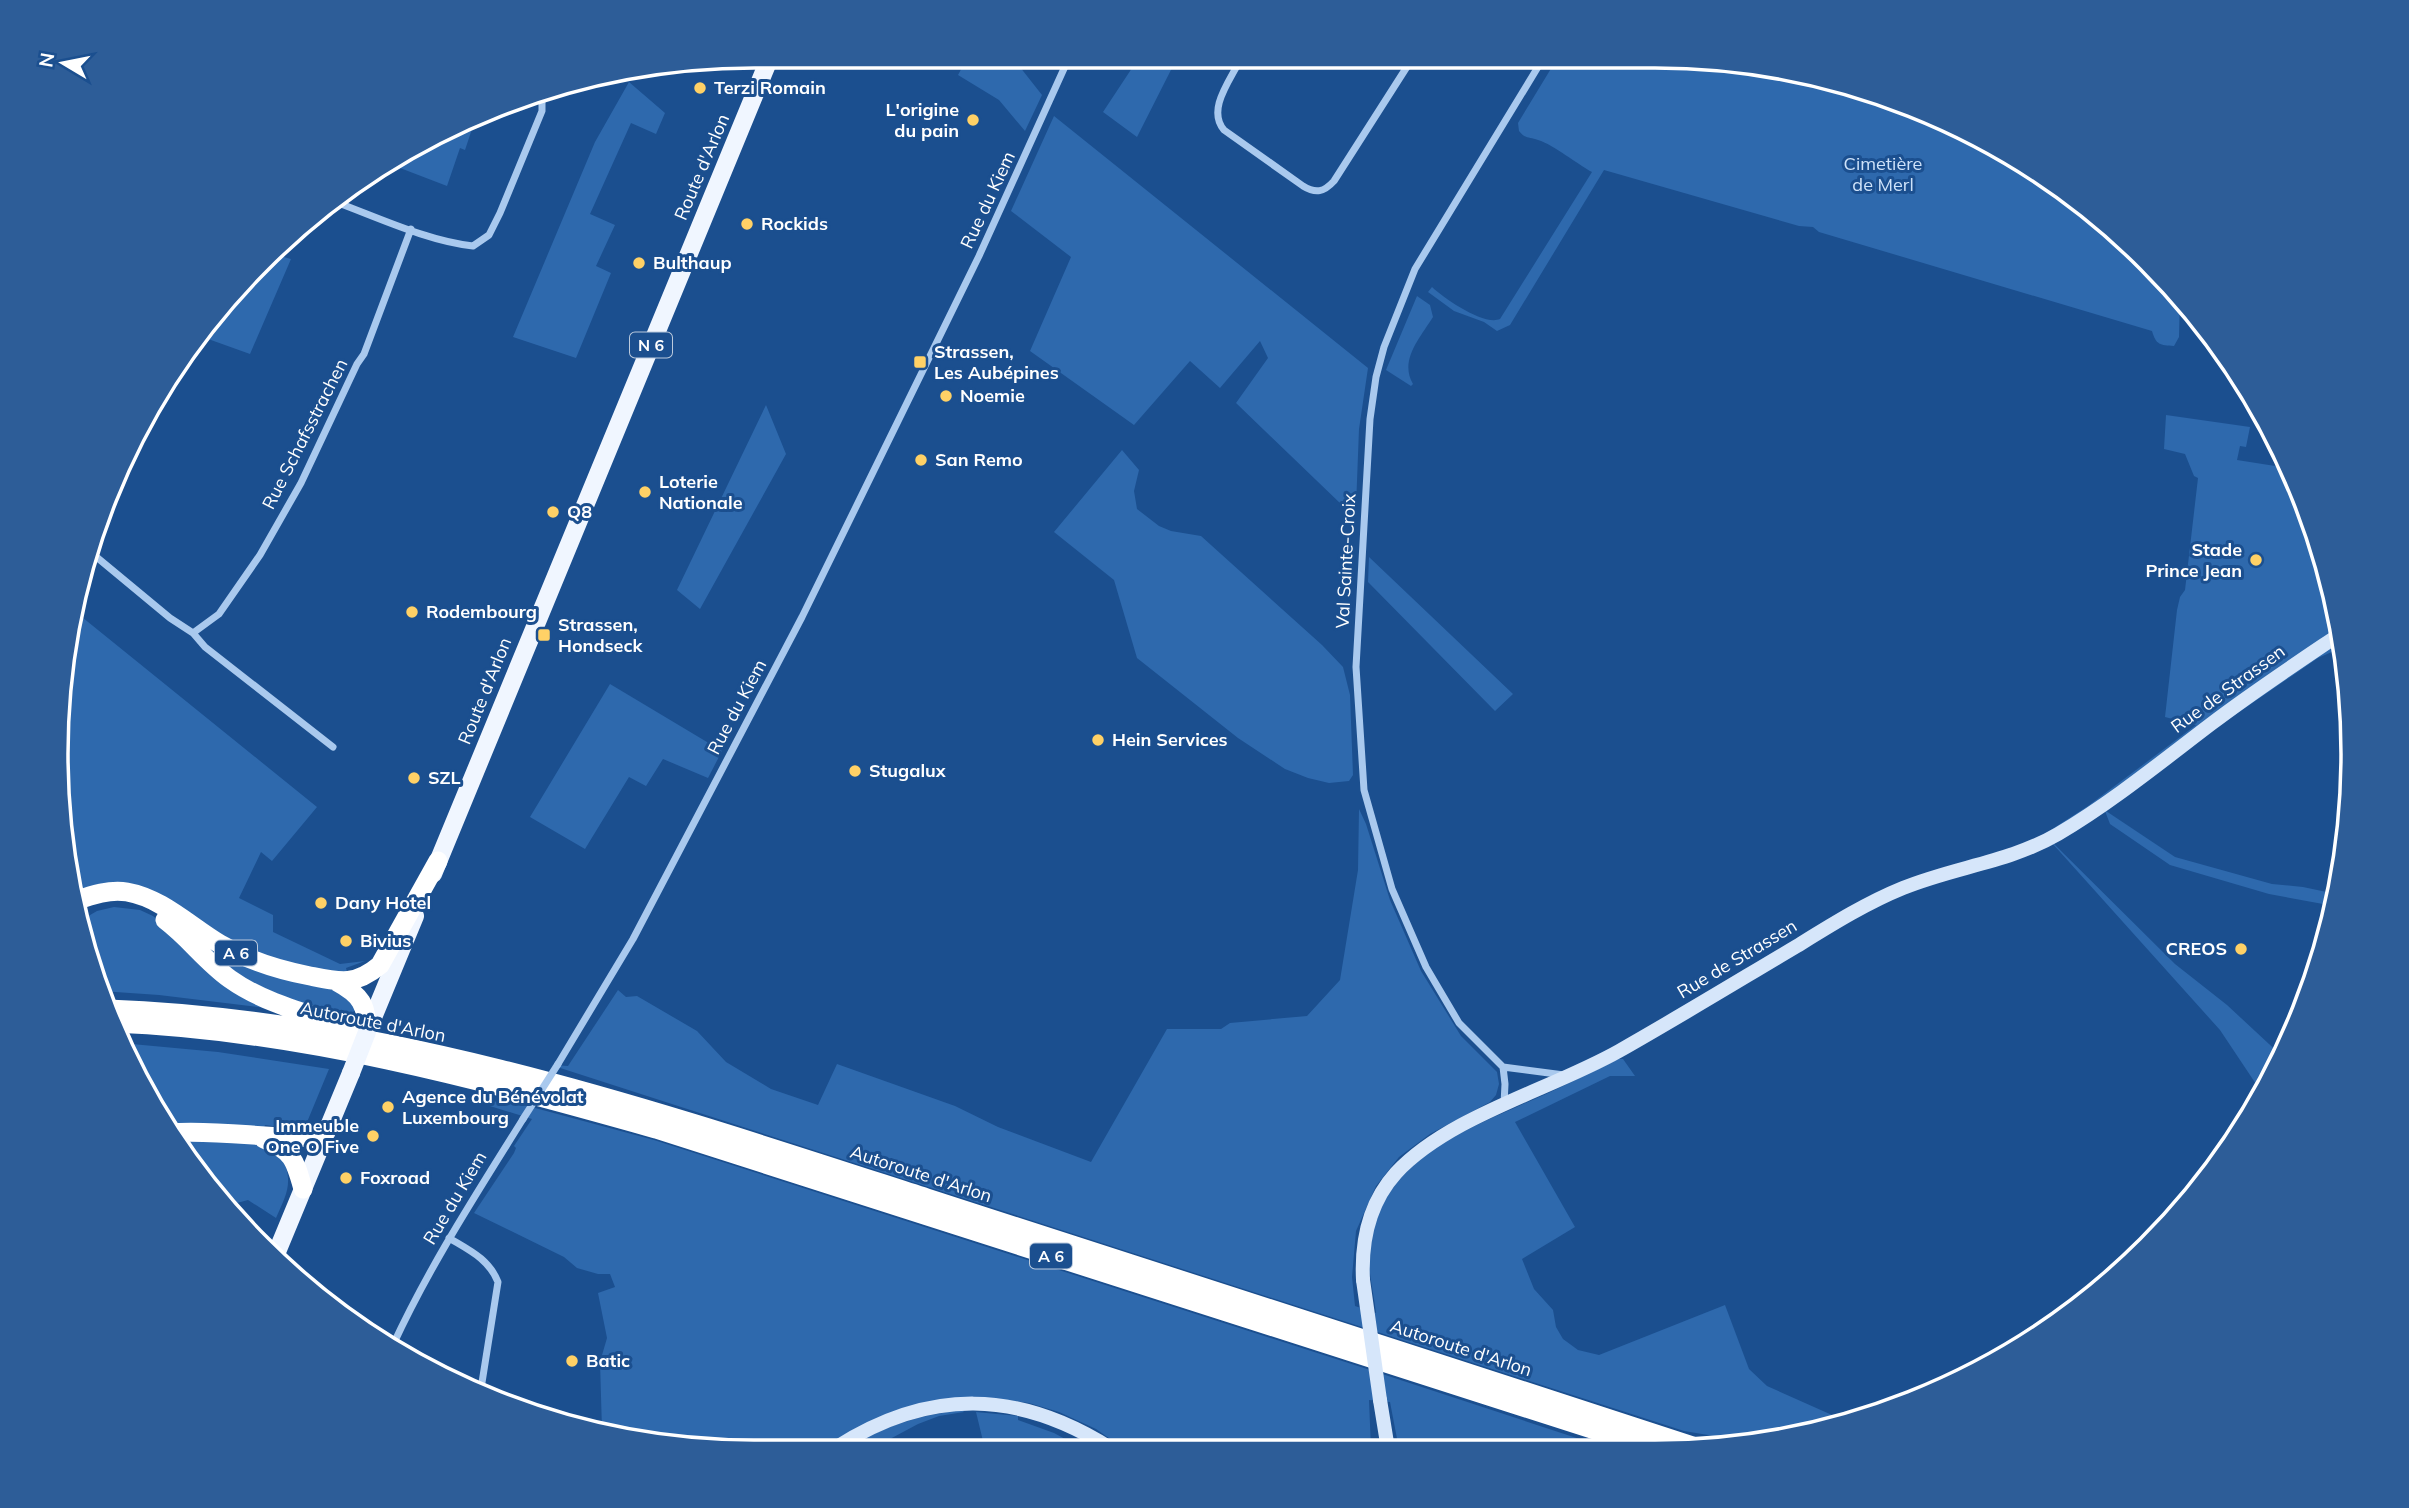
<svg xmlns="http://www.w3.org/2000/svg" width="2409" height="1508" viewBox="0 0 2409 1508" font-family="Mulish,sans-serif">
  <rect width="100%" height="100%" fill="#1b4f8f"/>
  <!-- green -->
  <path fill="#2e69ad" d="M965,62h51l26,33 -17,36 -26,-31 -41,-25z
    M1136,62h39l-38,75 -34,-25z
    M1555,62h191l176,47 158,91 100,94 -1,43 -5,9c-14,-1 -18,-1 -22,-15l-333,-99 -6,-5 -14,-1 -195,-56 -94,155 -13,6 -13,-9 -30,-11 -26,-19 4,-5c13,12 52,39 68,32l92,-147c-15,-8 -38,-27 -54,-32 -8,-3 -13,-1 -19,-9l-1,-8z
    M629,82l36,31 -9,21 -25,-11 -41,91 25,11 -19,41 15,7 -35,85 -63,-21 82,-195z
    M1054,116l314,252 -9,61 -3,78 -14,-2 -106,-102 32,-45 -8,-17 -40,47 -30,-27 -56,64 -104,-74 41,-94 -60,-46z
    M475,120l-10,30 -5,-2 -13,38 -60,-23z
    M269,253l22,6 -41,95 -53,-19z
    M1417,296l13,9 3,12c-13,21 -34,43 -20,67l-2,2 -25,-16z
    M766,405l20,49 -86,155 -23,-19z
    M2166,415l84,12 -4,20 -6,-1 -3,14 51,8 28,62 22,93 -4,2 1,4 -8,5 7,11 8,-4 2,10h-10l-16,7 -102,70 -110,83 69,46 97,27 31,3 33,7 -2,12 -65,-12 -99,-29 -60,-41 -5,-13 -52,32 122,121 52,41 56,52 -21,36 -42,-63 -168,-187 -6,-10 42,-27 108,-81 -31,-8 12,-107 3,-13 5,-7 13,-112 -4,-2 -9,-22 -21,-5z
    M1122,450l17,20 -5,21 3,18 22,17 12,5 30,5 121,109 21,22 7,28 3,80 -4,6 -20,2 -21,-5 -23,-9 -47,-31 -101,-80 -23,-78 -60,-48z
    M1369,557l144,137 -18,17 -127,-129z
    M72,609l245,198 -45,54 -11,-9 -22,46 34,17v17l67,32 25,-3 -19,7 2,7 -62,-11 -43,-16 -81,-51 -88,-3 -18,-140z
    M610,684l112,67 -14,27 -45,-19 -17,27 -17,-9 -44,72 -55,-32z
    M1359,809l7,15 24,76 31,71 40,65 36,36 2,12 -3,11 -6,7 -60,32 -31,23 -23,29 -20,45 -4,46 3,29 21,7c-2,-20 -9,-45 -7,-64 13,-85 82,-113 152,-144 33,-14 65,-30 97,-46h5l12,17h-25l-95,46 60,105 -53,32 12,30 19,21 3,17 7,12 15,11 21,5 126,-50 24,64 18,17 83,37 -14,5 -95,16 -21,-7 -36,-6 -1133,-366 17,1 50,-76 8,7 11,-1 60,35 29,31 45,27 47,16 19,-41 118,42 43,21 93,35 76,-133h54l9,-6 77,-7 33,-36 18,-110z
    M114,907l26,3 13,6 113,92 -107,-13 -58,-4 -21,-56 -2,-13 19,-11z
    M207,944l78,32 61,18 11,13 -6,8c-47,-11 -94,-22 -130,-55 -6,-5 -12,-8 -14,-16z
    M121,1043l97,9 111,17 -24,58 -11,2 -29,-4 -1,3 -99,-1 -37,-65z
    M464,1098l60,7 130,35 710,228 249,82 -214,-1 -9,-47 -21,-2 2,49 -248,-1 -27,-19 -37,-17 -30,-9 -35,-5 -110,18 -55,31 -166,-1 -61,-16 -2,-68 7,-24 -9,-45 17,-6 -5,-13h-12l-21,-6 -13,-11 -90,-44 40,-60 2,-5 -2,-2 18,-27z
    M181,1140l73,3 29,15c10,26 4,35 -7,60l-28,-18 -11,3 -22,-11 -42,-51z
    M962,1410l2,2 -25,4 -21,8 -43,23h-25c35,-22 72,-32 112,-37z
    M976,1412l42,4v4l36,13 28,15 -119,-1 20,-6z"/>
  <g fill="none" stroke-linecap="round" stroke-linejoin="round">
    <!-- street -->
    <path stroke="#a9c9ee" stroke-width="7" d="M1239,62c-10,20 -32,48 -15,68l79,56c13,8 21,6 31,-5l76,-119
      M1541,62l-126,207 -31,78 -8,30 -6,42 -14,248 8,123 28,99 34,78 33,56 44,44 61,8
      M333,201c44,16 94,40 140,45l16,-11 11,-22 42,-102v-21
      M88,550l82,68 23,15 12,14 128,100
      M193,633l26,-19 41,-59 41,-72 56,-119 7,-10 47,-125
      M558,1064l75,-125 169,-322 177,-361 88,-194
      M1503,1067l2,17 -1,20
      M449,1238c20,12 40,21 49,44l-18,113
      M393,1345c37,-80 84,-152 130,-226"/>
    <!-- secondary -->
    <path stroke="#d6e6fa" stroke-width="14" d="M1363,1280c-2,-40 6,-77 33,-107 53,-57 154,-83 223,-122 60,-34 119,-70 178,-105 34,-21 69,-43 106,-58 51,-21 107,-26 155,-54 54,-32 103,-72 153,-110 42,-32 86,-61 129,-90
      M1380,1400l8,49
      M837,1447c93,-59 181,-57 273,1"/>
    <!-- primary -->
    <path stroke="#f0f6ff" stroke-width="18" d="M433,874l335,-812
      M367,1032l48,-116
      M274,1259l77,-186"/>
    <!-- highway -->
    <path stroke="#fff" stroke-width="19" d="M75,901c17,-6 35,-12 52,-9 35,6 64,35 93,52 29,17 58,26 90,32 30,6 45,10 70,-11l58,-104
      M165,920c24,18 41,42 65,59 35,25 80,35 121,49
      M337,982c24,13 30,23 30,50
      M108,1009c281,10 553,103 819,189 259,84 519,167 778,252
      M113,1023c185,7 365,56 543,106l1001,321
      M169,1133c52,-4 103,7 155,4
      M264,1139c29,12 31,21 39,50"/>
    <!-- street-bridge -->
    <path stroke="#a9c9ee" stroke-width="7" d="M523,1119l35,-55"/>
    <!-- secondary-bridge -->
    <path stroke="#d6e6fa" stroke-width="14" d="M1363,1280l17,120"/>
    <!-- primary-bridge -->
    <path stroke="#f0f6ff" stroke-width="18" d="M351,1073l16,-41"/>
  </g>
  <!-- markers -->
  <g fill="#ffd166" stroke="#1b4f8f" stroke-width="2.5">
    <circle cx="700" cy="88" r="7"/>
    <circle cx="973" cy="120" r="7"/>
    <circle cx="747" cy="224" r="7"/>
    <circle cx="639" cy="263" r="7"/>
    <rect x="913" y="355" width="14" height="14" rx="3.5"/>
    <circle cx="946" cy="396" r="7"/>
    <circle cx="921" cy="460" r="7"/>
    <circle cx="645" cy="492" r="7"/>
    <circle cx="553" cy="512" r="7"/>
    <circle cx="2256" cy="560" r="7"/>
    <circle cx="412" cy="612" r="7"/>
    <rect x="537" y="628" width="14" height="14" rx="3.5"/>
    <circle cx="1098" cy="740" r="7"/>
    <circle cx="855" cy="771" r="7"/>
    <circle cx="414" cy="778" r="7"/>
    <circle cx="321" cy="903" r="7"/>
    <circle cx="346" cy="941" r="7"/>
    <circle cx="2241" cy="949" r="7"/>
    <circle cx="388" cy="1107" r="7"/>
    <circle cx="373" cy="1136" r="7"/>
    <circle cx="346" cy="1178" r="7"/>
    <circle cx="572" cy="1361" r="7"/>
  </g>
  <g text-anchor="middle" stroke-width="6" stroke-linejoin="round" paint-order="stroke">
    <!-- shield labels -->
    <g fill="#1b4f8f" stroke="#bbcadd" stroke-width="2">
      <rect x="630" y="332.5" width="42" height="25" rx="5"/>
      <rect x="215" y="940.5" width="42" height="25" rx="5"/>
      <rect x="1030" y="1243.5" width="42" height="25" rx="5"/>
    </g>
    <g font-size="16" font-weight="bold" fill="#fff">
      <text x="651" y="351">N 6</text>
      <text x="236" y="959">A 6</text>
      <text x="1051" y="1262">A 6</text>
    </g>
    <!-- poi labels -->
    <g font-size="18" font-weight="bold" fill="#fff" stroke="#1b4f8f" text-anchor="start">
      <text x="714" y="94">Terzi Romain</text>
      <text x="959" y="116" text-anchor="end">L'origine<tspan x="959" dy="21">du pain</tspan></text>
      <text x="761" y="230">Rockids</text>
      <text x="653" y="269">Bulthaup</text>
      <text x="934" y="358">Strassen,<tspan x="934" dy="21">Les Aubépines</tspan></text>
      <text x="960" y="402">Noemie</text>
      <text x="935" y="466">San Remo</text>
      <text x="659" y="488">Loterie<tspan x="659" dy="21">Nationale</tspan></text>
      <text x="567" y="518">Q8</text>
      <text x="2242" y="556" text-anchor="end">Stade<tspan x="2242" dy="21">Prince Jean</tspan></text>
      <text x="426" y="618">Rodembourg</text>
      <text x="558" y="631">Strassen,<tspan x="558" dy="21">Hondseck</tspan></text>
      <text x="1112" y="746">Hein Services</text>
      <text x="869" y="777">Stugalux</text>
      <text x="428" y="784">SZL</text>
      <text x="335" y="909">Dany Hotel</text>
      <text x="360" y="947">Bivius</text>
      <text x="2227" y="955" text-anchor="end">CREOS</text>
      <text x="402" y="1103">Agence du Bénévolat<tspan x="402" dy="21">Luxembourg</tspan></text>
      <text x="359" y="1132" text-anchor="end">Immeuble<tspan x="359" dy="21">One O Five</tspan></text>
      <text x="360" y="1184">Foxroad</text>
      <text x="586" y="1367">Batic</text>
    </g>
    <!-- park labels -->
    <g font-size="18" fill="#cfe3fa" stroke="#1b4f8f">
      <text x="1883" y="170">Cimetière<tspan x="1883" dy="21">de Merl</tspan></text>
    </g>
    <!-- street labels -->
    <g font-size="18" fill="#fff" stroke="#1b4f8f">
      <text transform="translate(702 167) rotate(-67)" y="6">Route d'Arlon</text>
      <text transform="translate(988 200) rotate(-65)" y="6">Rue du Kiem</text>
      <text transform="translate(305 434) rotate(-63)" y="6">Rue Schafsstrachen</text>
      <text transform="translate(1346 561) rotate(-87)" y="6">Val Sainte-Croix</text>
      <text transform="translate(2228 689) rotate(-36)" y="6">Rue de Strassen</text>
      <text transform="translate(485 691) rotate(-68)" y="6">Route d'Arlon</text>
      <text transform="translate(737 707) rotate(-62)" y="6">Rue du Kiem</text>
      <text transform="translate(1737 959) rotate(-31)" y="6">Rue de Strassen</text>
      <text transform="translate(373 1022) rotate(11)" y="6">Autoroute d'Arlon</text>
      <text transform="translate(921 1174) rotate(18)" y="6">Autoroute d'Arlon</text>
      <text transform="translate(455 1198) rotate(-59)" y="6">Rue du Kiem</text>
      <text transform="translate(1461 1348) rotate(18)" y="6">Autoroute d'Arlon</text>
    </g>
  </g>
  <!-- crop -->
  <path d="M0 0H2409V1508H0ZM754 68H1655A686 686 0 0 1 2341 754V754A686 686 0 0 1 1655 1440H754A686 686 0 0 1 68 754V754A686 686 0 0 1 754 68Z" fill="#2d5d98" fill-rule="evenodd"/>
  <path fill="none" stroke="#fff" stroke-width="3.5" d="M754 68H1655A686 686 0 0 1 2341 754V754A686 686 0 0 1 1655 1440H754A686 686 0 0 1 68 754V754A686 686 0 0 1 754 68Z"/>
  <!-- north arrow -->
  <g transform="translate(63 63) rotate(280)" stroke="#1b4f8f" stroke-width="5" paint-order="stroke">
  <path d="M0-5L12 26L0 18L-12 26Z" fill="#ffffff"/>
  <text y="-10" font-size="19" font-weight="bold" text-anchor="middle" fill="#ffffff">N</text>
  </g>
</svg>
